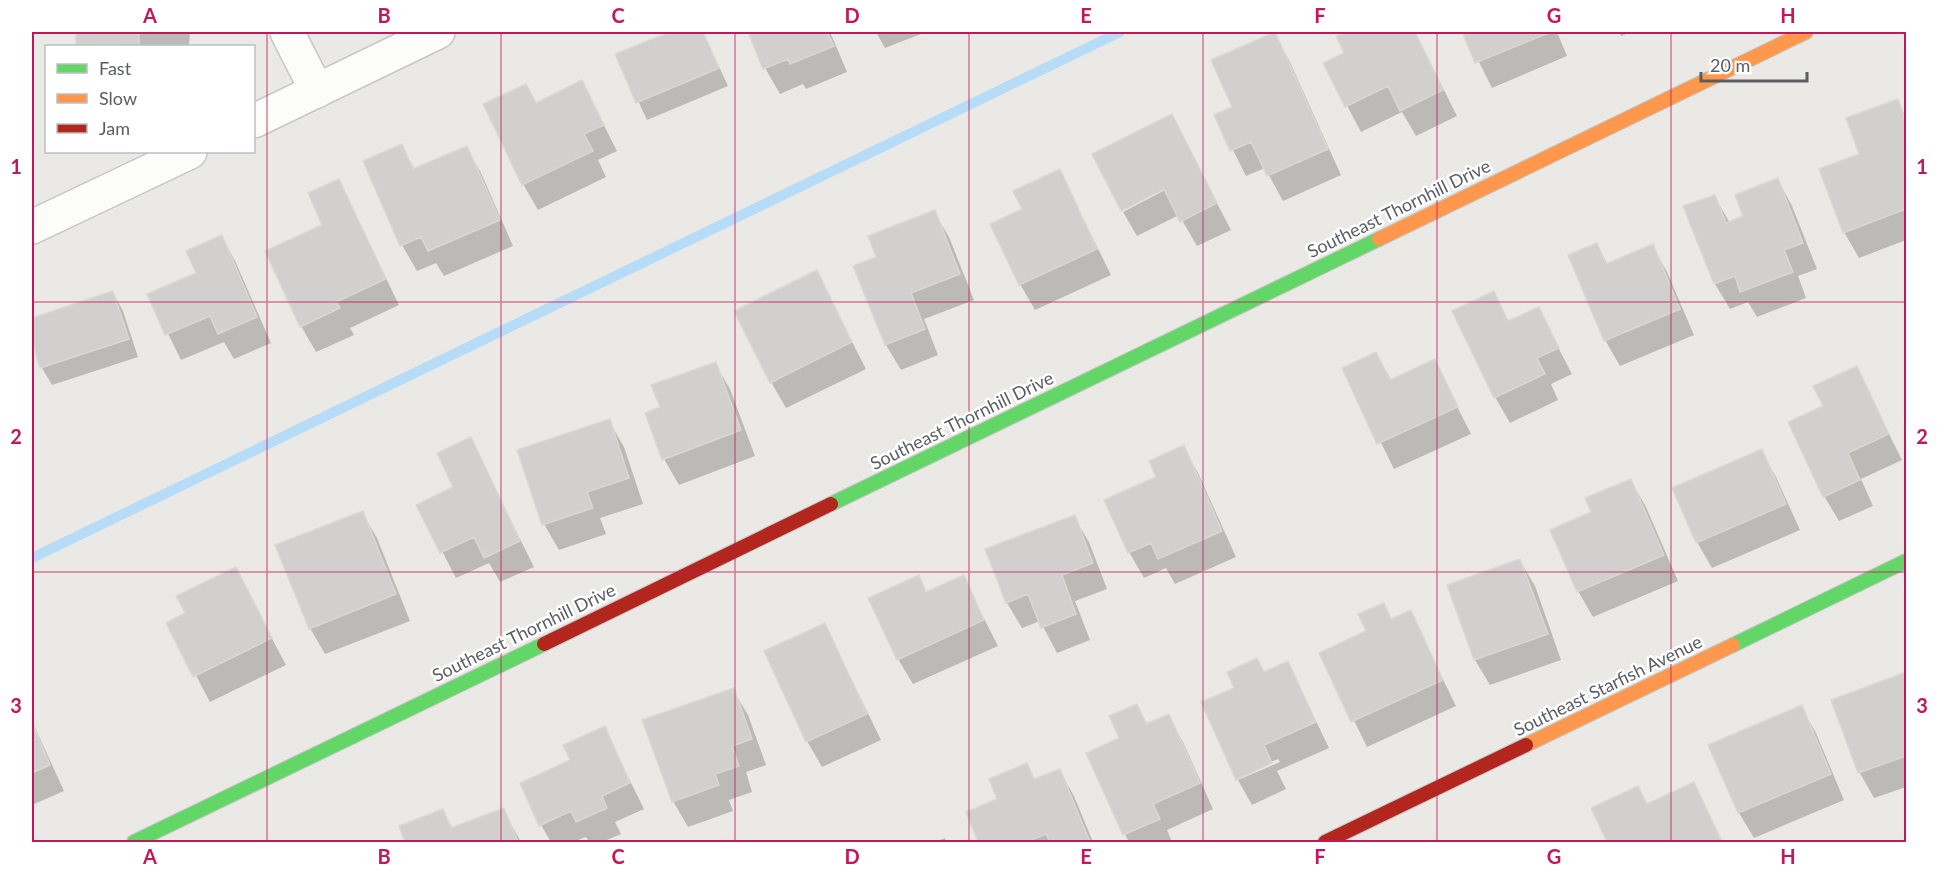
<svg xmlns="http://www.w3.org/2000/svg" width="1938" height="874" viewBox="0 0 1938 874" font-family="Lato,sans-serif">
  <rect width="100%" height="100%" fill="#eae9e5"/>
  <!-- shadow -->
  <path fill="#0003" d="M78,32h112l-1,14h-111z
    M674,32h29l25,54 -81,34 -30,-65z
    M749,32h81l17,40 -41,17 -3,-5 -23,10 -15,-26z
    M876,32h50l-41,16z
    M1349,32h66l42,84 -41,20 -14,-24 -41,20 -36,-68 21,-11 -8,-16z
    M1464,32h93l10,24 -75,32z
    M1619,32h13l-11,4z
    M1274,34l15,26 52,115 -58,26 -18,-33 -19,8 -30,-60 18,-9z
    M582,82l35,69 -19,9 8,17 -68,33 -15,-26 13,-80z
    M1897,101l9,16v123l-47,18 -15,-26 17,-77z
    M1171,116l60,114 -34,16 -18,-31 -42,21 -14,-24 48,-25z
    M401,146l14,24 51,-22 15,25 32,73 -69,30 -8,-13 -19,8 -15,-26z
    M1060,171l51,104 -76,35 -15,-26z
    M1778,180l14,26 25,63 -19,7 8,22 -49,19 -9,-15 -18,7 -15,-25 -30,-77 29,-11 16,27 15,-6z
    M339,181l60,124 -49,23 4,7 -38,17 -15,-26 23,-101z
    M934,212l15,25 25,63 -50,19 14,36 -37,15 -15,-25 -31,-79 23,-8z
    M222,237l14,26 35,80 -37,16 -10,-17 -43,18 -32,-65 49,-21z
    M1597,245l11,20 44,-19 15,26 27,63 -74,31 -15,-26z
    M816,272l50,97 -80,39 -15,-26z
    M113,293l10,18 15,46 -86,28 -10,-17 -10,-32v-17z
    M1493,293l16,29 29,-13 34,65 -21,10 7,16 -48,23 -15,-26z
    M1376,354l16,27 42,-20 37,73 -77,35 -50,-101z
    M715,364l15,25 25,67 -76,29 -15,-26 -2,-51z
    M1856,368l46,92 -41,19 12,27 -34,15 -15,-25 1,-90z
    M609,421l15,26 19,57 -43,14 6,16 -47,16 -15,-26z
    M470,439l64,128 -34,15 -11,-19 -33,15 -38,-73 37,-17z
    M1183,447l15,26 38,84 -61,27 -9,-16 -22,10 -15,-26 29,-74z
    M1761,451l15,26 24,53 -88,38 -15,-26z
    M1631,481l15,26 32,74 -85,36 -15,-26 -26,-60 41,-18z
    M362,513l15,25 33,83 -85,33 -15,-26z
    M1074,517l15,25 18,47 -32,12 15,39 -33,13 -17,-32 -18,7 -15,-25 -20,-53z
    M1520,561l15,25 26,74 -71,25 -15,-25z
    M235,569l51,96 -76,37 -42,-79 19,-9z
    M918,577l9,16 36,-16 35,69 -85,38 -15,-25z
    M1383,605l9,15 18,-8 46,94 -89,41 -46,-94 47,-21z
    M825,625l56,115 -59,27 -15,-26z
    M1288,663l41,85 -52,23 9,18 -34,16 -14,-25 42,-18 -2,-3 -41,18 28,-104z
    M1906,673v114l-32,11 -14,-25 -27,-72z
    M733,690l15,25 18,50 -20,7 6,20 -23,8 4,11 -45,16 -15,-26z
    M1136,705l12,20 20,-9 15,26 30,67 -46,21 5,12h-43l-4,-8 -4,-95z
    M1801,707l15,26 28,67 -90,38 -15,-25 -29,-68z
    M32,721l32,70 -32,14z
    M604,728l40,81 -29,13 6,12 -19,8h-13l-3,-5 -13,5h-22l-10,-17 31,-64z
    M1027,765l8,15 24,-10 15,26 19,46h-113l-12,-29 31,-13z
    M1693,784l30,58h-115l-15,-33 54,-3z
    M503,810l18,32h-114l-6,-15 42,-16 10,18z
    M945,838l2,4h-12z"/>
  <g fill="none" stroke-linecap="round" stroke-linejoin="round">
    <!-- stream -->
    <path stroke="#b6dcf7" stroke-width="10" d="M32,558l1088,-526"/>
  </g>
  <!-- building -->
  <path fill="#d1d0ce" stroke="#dad8d4" stroke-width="1.5" d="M76,32h63v14l-63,-2z
    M670,32h33l16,36 -83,35 -21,-49z
    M748,32h79l7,14 -44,18 -2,-5 -25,10z
    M1275,32l53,117 -61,27 -16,-34 -21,9 -16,-36 18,-8 -21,-47z
    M1346,32h69l28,58 -43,21 -12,-25 -43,21 -22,-44 21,-10 -8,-17z
    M1462,32h89l-76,31z
    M582,80l22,45 -20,9 9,17 -71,34 -39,-81 43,-20 10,19z
    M1898,99l8,24v86l-63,24 -24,-64 40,-15 -13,-36z
    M1172,114l45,89 -37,19 -16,-33 -43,22 -29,-57z
    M402,144l11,25 54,-23 33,74 -72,31 -7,-14 -21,9 -37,-85z
    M1060,169l37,80 -78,36 -29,-61 32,-15 -9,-18z
    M1778,178l25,65 -19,7 9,22 -53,20 -5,-16 -21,8 -31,-78 32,-11 11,28 17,-7 -8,-21z
    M339,179l47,100 -50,23 4,6 -40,19 -35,-76 57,-26 -14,-32z
    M935,210l25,64 -49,19 14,36 -40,16 -32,-79 23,-9 -8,-21z
    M222,235l35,82 -39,17 -8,-18 -45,19 -18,-41 49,-21 -10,-22z
    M1597,243l9,21 47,-20 27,65 -76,32 -36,-86z
    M817,270l35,72 -82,41 -36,-72z
    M113,291l16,48 -89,29 -8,-27v-23z
    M1494,291l14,30 31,-14 20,41 -22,10 8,16 -51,24 -42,-87z
    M1376,352l14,28 45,-21 23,48 -81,37 -35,-76z
    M716,362l25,68 -79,30 -17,-47 15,-6 -9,-22z
    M1857,366l32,68 -41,19 12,27 -37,17 -35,-75 35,-16 -10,-20z
    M610,419l19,59 -42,14 6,16 -51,17 -25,-75z
    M471,437l49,104 -36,17 -10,-21 -34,16 -24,-48 37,-18 -16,-34z
    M1184,445l38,86 -64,28 -7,-16 -23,10 -24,-53 52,-23 -7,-16z
    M1762,449l24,55 -90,39 -24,-55z
    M1631,479l33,76 -87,37 -27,-62 41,-18 -6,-14z
    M363,511l33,83 -87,35 -34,-84z
    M1075,515l18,48 -31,12 14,39 -35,14 -13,-34 -22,9 -21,-54z
    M1520,559l28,75 -74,26 -27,-75z
    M236,567l36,71 -79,39 -27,-54 19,-10 -9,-17z
    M919,575l7,17 38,-17 20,45 -87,40 -29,-62z
    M1384,603l7,16 20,-9 32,70 -92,42 -32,-69 47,-22 -8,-17z
    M825,623l42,91 -61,28 -42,-91z
    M1257,658l7,14 24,-11 28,61 -52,23 8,18 -36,17 -35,-78 33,-14 -7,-16z
    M1906,672v84l-48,17 -27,-73z
    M734,688l18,51 -20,7 7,20 -24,8 4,11 -47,17 -30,-82z
    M1137,704l9,20 23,-10 31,69 -47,21 7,15 -37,16 -37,-82 33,-15 -10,-22z
    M1802,705l29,69 -93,39 -30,-68z
    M32,722l18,43 -18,8z
    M605,726l25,57 -28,13 5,12 -31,14 -5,-11 -32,15 -19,-43 50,-23 -7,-15z
    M1027,763l7,16 26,-10 30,73h-40l-4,-8 -20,8h-48l-12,-30 31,-13 -8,-20z
    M1694,782l28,60h-115l-16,-34 47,-22 9,18z
    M504,808l14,34h-113l-6,-16 44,-17 8,19z"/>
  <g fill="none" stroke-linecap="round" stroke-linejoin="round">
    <!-- street casing -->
    <g stroke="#c7c7c7" stroke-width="36">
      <path id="street" d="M287,32l30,59
        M254,121l184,-89
        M32,227l158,-75"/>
    </g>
    <!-- fast casing -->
    <g stroke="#c5c6c5" stroke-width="16">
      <path id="fast" d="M831,504l548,-265
        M1733,645l173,-84
        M134,842l410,-198"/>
    </g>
    <!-- slow casing -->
    <g stroke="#c5c6c5" stroke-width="16">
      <path id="slow" d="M1379,239l427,-207
        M1526,745l207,-100"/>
    </g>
    <!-- jam casing -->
    <g stroke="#c5c6c5" stroke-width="16">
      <path id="jam" d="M544,644l287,-140
        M1325,842l201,-97"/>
    </g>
    <!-- street -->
    <use href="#street" stroke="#fcfcfb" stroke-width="33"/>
    <!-- fast -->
    <use href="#fast" stroke="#63d668" stroke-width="14"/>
    <!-- slow -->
    <use href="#slow" stroke="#ff974d" stroke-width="14"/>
    <!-- jam -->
    <use href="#jam" stroke="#b3261e" stroke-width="14"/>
  </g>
  <!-- grid -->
  <path fill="none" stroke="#c2185b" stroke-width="1.5" stroke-opacity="0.55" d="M267,32v810M501,32v810M735,32v810M969,32v810M1203,32v810M1437,32v810M1671,32v810M32,302h1874M32,572h1874"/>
  <g text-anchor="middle" stroke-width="5" stroke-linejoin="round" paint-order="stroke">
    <!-- street labels -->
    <g font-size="18" fill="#5a5e63" stroke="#fff">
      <text transform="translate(1399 209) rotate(-26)" y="6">Southeast Thornhill Drive</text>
      <text transform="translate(962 421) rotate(-26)" y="6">Southeast Thornhill Drive</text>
      <text transform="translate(524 633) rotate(-26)" y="6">Southeast Thornhill Drive</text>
      <text transform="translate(1608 686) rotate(-26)" y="6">Southeast Starfish Avenue</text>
    </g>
  </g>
  <!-- border -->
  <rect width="1938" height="874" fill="none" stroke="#ffffff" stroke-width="66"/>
  <!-- legend -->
  <rect x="45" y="45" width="210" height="108" fill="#ffffff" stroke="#bdbfc1" stroke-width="1.5"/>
  <rect x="57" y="64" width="30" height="9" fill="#63d668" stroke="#bdbfc1" stroke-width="1.5"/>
  <text x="99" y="75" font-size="18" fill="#5a5e63">Fast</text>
  <rect x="57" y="94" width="30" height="9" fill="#ff974d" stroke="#bdbfc1" stroke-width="1.5"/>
  <text x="99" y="105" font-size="18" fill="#5a5e63">Slow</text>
  <rect x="57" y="124" width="30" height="9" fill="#b3261e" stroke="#bdbfc1" stroke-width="1.5"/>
  <text x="99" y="135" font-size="18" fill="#5a5e63">Jam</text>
  <!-- scale -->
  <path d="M1701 72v9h106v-9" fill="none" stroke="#5a5e63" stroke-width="3"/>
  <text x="1710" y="72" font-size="18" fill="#5a5e63" stroke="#ffffff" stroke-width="4.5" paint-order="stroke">20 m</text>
  <rect x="33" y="33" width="1872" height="808" fill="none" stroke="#c2185b" stroke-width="2"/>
  <g font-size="20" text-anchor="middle" font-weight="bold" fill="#c2185b">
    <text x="150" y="23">A</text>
    <text x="384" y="23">B</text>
    <text x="618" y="23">C</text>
    <text x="852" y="23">D</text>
    <text x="1086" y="23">E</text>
    <text x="1320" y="23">F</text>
    <text x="1554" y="23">G</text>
    <text x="1788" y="23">H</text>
    <text x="16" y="174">1</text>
    <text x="1922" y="174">1</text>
    <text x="16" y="444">2</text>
    <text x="1922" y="444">2</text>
    <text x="16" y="713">3</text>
    <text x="1922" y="713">3</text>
    <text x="150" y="864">A</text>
    <text x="384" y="864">B</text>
    <text x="618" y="864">C</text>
    <text x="852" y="864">D</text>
    <text x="1086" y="864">E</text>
    <text x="1320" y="864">F</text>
    <text x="1554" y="864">G</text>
    <text x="1788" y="864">H</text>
  </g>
</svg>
